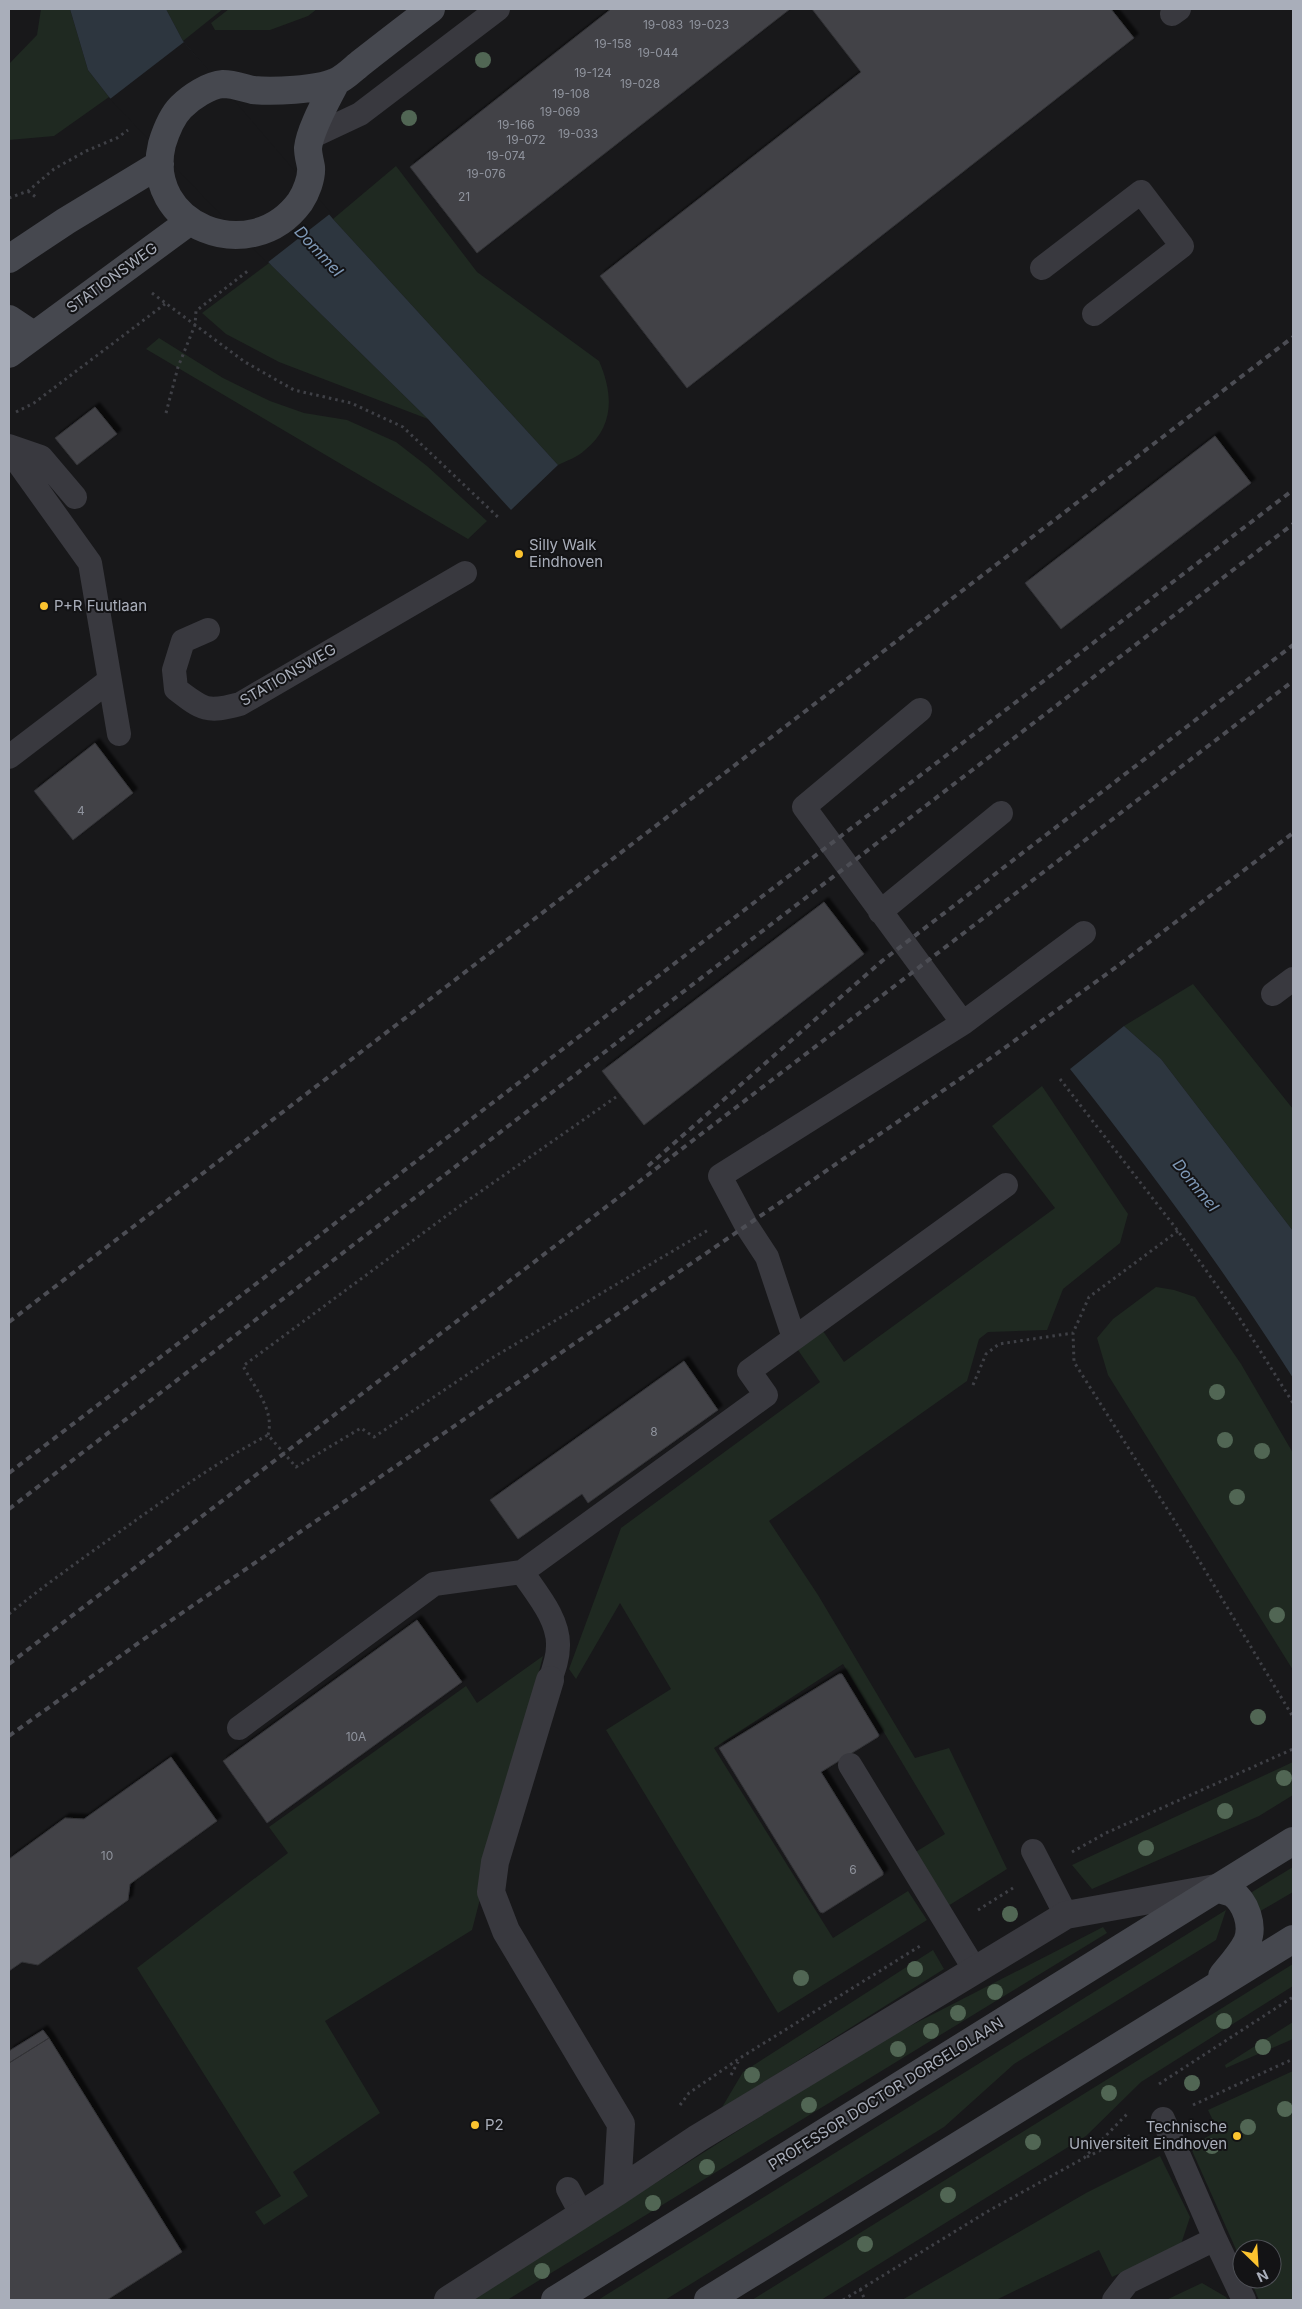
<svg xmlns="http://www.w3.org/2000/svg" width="1302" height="2309" viewBox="0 0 1302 2309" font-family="Inter,sans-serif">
  <defs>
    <filter id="shadow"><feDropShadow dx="4.5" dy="-4.5" stdDeviation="1" flood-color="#0009"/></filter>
  </defs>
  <rect width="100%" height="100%" fill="#18181a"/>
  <!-- green -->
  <path fill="#1f2921" d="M41,9h29l18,61 21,27 -55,39 -45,4v-76l28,-29z
    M166,9h57l-40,32z
    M229,9h88l-9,7 -38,14h-55l-4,-7z
    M396,166l81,106 122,89c14,32 16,65 -14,89 -7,7 -19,11 -27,15l-225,-246z
    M269,263l159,156 -149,-57 -53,-28 -24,-21z
    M159,338l64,40 47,23 34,12 43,7 49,22 31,24 60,55 -19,18 -322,-190z
    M1193,984l100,125v122l-132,-172 -37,-33z
    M1042,1086l86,128 -8,29 -57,46 -16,41 -59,2 -9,7 -12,42 -198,140 49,74 97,163 34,-10 58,121 -59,37 -34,-53 31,-19 -102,-170 -129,84 119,190 75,-47 19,29 -149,93 -172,-283 65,-41 -51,-86 -44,76 -7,-10 52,-141 199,-146 -22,-32 25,-19 21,31 211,-154 -63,-82z
    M1156,1287l18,3 21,7 46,67 52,89v217l-185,-295 -11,-37 16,-19z
    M543,1656l-71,274 -147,91 55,92 -87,59 15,24 -44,29 -9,-13 26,-16 -144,-228 151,-115 -19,-26 197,-141 11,17z
    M1293,1762v33l-34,21 -167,73 -20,-24z
    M1293,1867v25l-36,21 -5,-21z
    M1226,1910l-10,30 -202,124 -70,63 -279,173h-67z
    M1103,1927l4,6 -600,367h-36l402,-255z
    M933,1950l11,19 -223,140 22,-37z
    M1293,1964v22l-152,96 -55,54 -265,164h-69z
    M1293,2022v17l-67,29 -1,-3z
    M1293,2071v229h-34l-9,-21h22v-30h-30v14l-52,-117 28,-15 -10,-21z
    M1160,2156l30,61 -9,27 -69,33 -13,-27 -103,50h-94l184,-107z
    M1202,2283l24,14 2,3h-62z"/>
  <!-- water -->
  <path fill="#2d363f" d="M70,9h96l17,32 150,178 225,246 -47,45 -83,-91 -155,-152 -164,-170 -21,-27z
    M1124,1026l37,33 132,172v147c-68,-107 -144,-210 -223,-309z"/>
  <!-- pier -->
  <path fill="#18181a" d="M184,42l147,171 -64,50 -157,-164z"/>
  <!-- building -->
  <path fill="#424347" stroke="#323236" filter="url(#shadow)" d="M611,9h179l-313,244 -67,-86z
    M812,9h299l23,29 -447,350 -87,-112 261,-204z
    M95,407l22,27 -40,31 -22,-27z
    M1215,436l36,47 -190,146 -36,-46z
    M95,743l38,50 -60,47 -39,-49z
    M824,902l40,52 -220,171 -42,-54z
    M684,1361l34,49 -130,93 -6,-9 -64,45 -28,-39z
    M417,1620l45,62 -195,141 -44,-62z
    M839,1674h3l37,61 -1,2 -57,35 62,100v3l-60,38 -3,-1 -101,-164z
    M171,1757l46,64 -87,63 -2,16 -90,65 -16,-3 -13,9v-112l56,-41 19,1z
    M43,2030l6,8 -40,25v-12z
    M49,2038l133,214 -75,48h-98v-237z"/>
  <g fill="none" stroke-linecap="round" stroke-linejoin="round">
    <!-- path -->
    <path stroke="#3f4046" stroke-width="3" stroke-dasharray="2.5 4" stroke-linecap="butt" d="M28,191l9,7
      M9,198l19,-7 26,-22 32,-18 31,-13 11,-8
      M152,293l93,69 49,28 57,13 52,24 97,92
      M16,412l18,-9 131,-99
      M166,413l12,-46 17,-42 1,-14 53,-41
      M1060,1079l118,152 59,83 56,89
      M1178,1231l-89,66 -16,36 1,29 114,180 105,175
      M973,1385l13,-31 13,-10 74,-11
      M268,1435c7,-25 -14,-48 -25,-69l214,-158 159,-111
      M9,1614c37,-30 77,-58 116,-86 46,-33 92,-66 143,-93l28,32 65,-39 13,9 118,-79 218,-129
      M1072,1852l34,-19 187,-84
      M978,1910l35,-22
      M731,2075l9,-17
      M1159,2084l134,-87
      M680,2105l9,-12 51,-35 180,-112
      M1193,2105l100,-46
      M1087,2157l46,-23
      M860,2289l5,11
      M843,2300l147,-90 94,-52 45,-46"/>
    <!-- lane -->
    <path stroke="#39393f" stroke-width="24" d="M1172,14l7,-5
      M311,137l49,-23 138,-105
      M1042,268l99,-76 41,54 -88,68
      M9,446l32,11 34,40
      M9,450l81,113 29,171
      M208,630l-25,11 -9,29 2,19c27,21 31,24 64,15l225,-131
      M920,710l-116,97 159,216
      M9,757l101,-77
      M880,912l121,-99
      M1273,994l20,-15
      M794,1338l-27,-81 -21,-32 -26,-49 243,-153 121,-90
      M522,1572l244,-177 -17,-24 257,-186
      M239,1728l195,-144 88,-12c14,21 37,47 36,74 0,12 -4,23 -8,34
      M850,1765l125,205
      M1033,1851l33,64
      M568,2189l14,26
      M1215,2239l29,61
      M1114,2300l14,-18 87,-43 -52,-120"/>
    <!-- street -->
    <path stroke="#39393f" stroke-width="28" d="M550,1680l-55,182 -4,30 15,39 115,193 -4,68
      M448,2300l169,-108 81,-54 368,-223 150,-27"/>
    <!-- secondary -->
    <path stroke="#46484f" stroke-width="28" d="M336,82c-9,18 -26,47 -28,66 0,7 2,13 3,19 1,11 -5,26 -11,35 -49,67 -158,24 -138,-58 4,-13 9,-27 19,-37 10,-10 28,-22 42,-23 10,0 21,4 30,6 19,2 65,0 82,-8 10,-4 19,-14 27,-20 23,-18 46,-36 69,-53
      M9,259l57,-38 94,-57
      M9,319l24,16
      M9,354l181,-133
      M1217,1888c4,2 10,3 15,5 14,9 22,33 15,49 -6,12 -16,23 -25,34
      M555,2300l738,-459
      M708,2300l585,-361"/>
    <!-- rail -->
    <path stroke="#4c4d54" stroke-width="4" stroke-dasharray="6 5" stroke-linecap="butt" d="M648,1166l234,-205 411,-316
      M9,1322l1284,-985
      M9,1473l1284,-983
      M9,1509l1284,-985
      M9,1664l1284,-983
      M9,1736l135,-97 848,-582 127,-92 174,-132"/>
  </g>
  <!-- trees -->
  <g fill="#516654">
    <circle cx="483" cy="60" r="8"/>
    <circle cx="409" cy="118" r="8"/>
    <circle cx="1217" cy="1392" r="8"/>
    <circle cx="1225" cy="1440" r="8"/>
    <circle cx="1262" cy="1451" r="8"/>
    <circle cx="1237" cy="1497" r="8"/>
    <circle cx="1277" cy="1615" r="8"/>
    <circle cx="1258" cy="1717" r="8"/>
    <circle cx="1284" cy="1778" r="8"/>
    <circle cx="1225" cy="1811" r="8"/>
    <circle cx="1146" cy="1848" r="8"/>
    <circle cx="1010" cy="1914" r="8"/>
    <circle cx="915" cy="1969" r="8"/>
    <circle cx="801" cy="1978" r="8"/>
    <circle cx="995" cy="1992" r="8"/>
    <circle cx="958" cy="2013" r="8"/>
    <circle cx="1224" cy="2021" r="8"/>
    <circle cx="931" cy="2031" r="8"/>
    <circle cx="1263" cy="2047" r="8"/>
    <circle cx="898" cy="2049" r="8"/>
    <circle cx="752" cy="2075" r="8"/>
    <circle cx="1192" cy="2083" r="8"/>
    <circle cx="1109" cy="2093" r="8"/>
    <circle cx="809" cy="2105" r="8"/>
    <circle cx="1285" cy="2109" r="8"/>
    <circle cx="1248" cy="2127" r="8"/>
    <circle cx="1033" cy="2142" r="8"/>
    <circle cx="1212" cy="2146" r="8"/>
    <circle cx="707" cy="2167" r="8"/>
    <circle cx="948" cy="2195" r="8"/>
    <circle cx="653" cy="2203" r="8"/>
    <circle cx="865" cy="2244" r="8"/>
    <circle cx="542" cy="2271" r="8"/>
  </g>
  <!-- markers -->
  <g fill="#fbc32f" stroke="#131315" stroke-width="2">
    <circle cx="519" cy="554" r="5"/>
    <circle cx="44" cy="606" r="5"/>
    <circle cx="475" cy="2125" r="5"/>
    <circle cx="1237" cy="2136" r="5"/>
  </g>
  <g text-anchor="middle" stroke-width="4" stroke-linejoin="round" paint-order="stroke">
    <!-- number labels -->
    <g font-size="12" fill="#8f939d">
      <text x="663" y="29">19-083</text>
      <text x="709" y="29">19-023</text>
      <text x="613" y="48">19-158</text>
      <text x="658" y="57">19-044</text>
      <text x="593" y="77">19-124</text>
      <text x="640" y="88">19-028</text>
      <text x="571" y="98">19-108</text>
      <text x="560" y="116">19-069</text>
      <text x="516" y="129">19-166</text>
      <text x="578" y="138">19-033</text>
      <text x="526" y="144">19-072</text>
      <text x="506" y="160">19-074</text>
      <text x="486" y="178">19-076</text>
      <text x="464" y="201">21</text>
      <text x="81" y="815">4</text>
      <text x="654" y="1436">8</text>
      <text x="356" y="1741">10A</text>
      <text x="107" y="1860">10</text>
      <text x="853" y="1874">6</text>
    </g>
    <!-- street labels -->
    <g font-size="15" fill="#a9aeba" stroke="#131315">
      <text transform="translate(112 278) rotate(-36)" y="5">STATIONSWEG</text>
      <text transform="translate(288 675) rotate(-30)" y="5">STATIONSWEG</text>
      <text transform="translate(886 2094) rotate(-32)" y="5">PROFESSOR DOCTOR DORGELOLAAN</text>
    </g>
    <!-- poi labels -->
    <g font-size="15" fill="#a9aeba" stroke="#131315" text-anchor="start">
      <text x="529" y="550">Silly Walk<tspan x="529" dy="17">Eindhoven</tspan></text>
      <text x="54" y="611">P+R Fuutlaan</text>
      <text x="485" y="2130">P2</text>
      <text x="1227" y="2132" text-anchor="end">Technische<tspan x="1227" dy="17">Universiteit Eindhoven</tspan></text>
    </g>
    <!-- water labels -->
    <g font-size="16" font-style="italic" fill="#7f99b7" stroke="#131315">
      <text transform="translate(319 251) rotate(47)" y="6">Dommel</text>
      <text transform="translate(1196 1185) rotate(51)" y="6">Dommel</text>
    </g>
  </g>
  <!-- border -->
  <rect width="1302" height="2309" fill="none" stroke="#a9aeba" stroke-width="20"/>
  <!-- north arrow -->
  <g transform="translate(1257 2264) rotate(155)"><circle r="24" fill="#131315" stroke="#4f5157"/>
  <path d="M0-4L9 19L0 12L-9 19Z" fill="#fbc32f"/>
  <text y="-8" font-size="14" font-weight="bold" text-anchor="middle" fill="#a9aeba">N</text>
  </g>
</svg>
